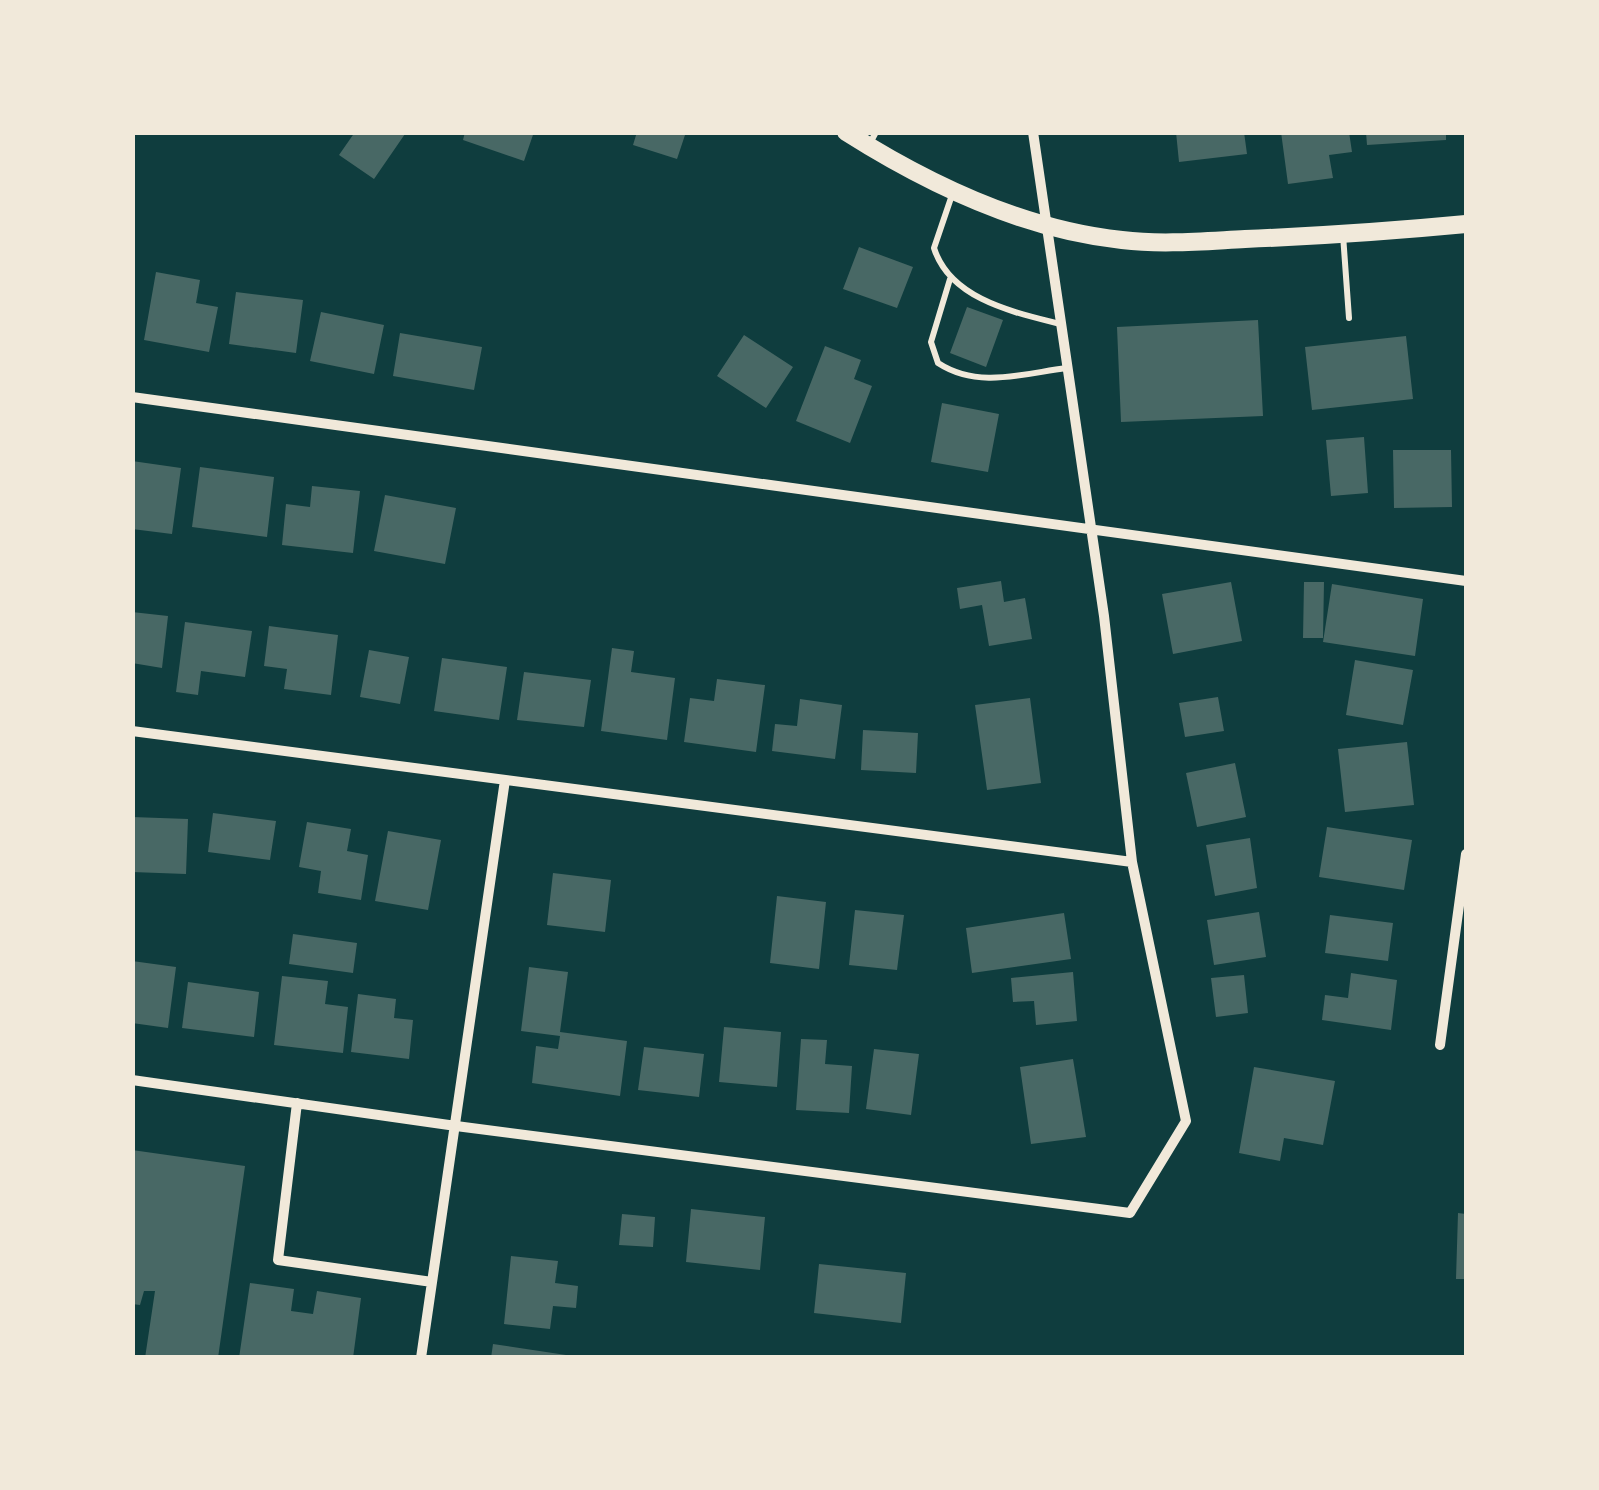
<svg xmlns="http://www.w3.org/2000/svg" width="1599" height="1490" viewBox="0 0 1599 1490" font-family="Lato,sans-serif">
  <rect width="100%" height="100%" fill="#0f3d3e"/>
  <!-- building -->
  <path fill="#486865" d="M355,132l50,2 -31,45 -35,-24z
    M465,132h69l-10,29 -61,-21z
    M637,132h49l-9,27 -44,-14z
    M1176,132h68l3,22 -68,8z
    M1281,132h68l3,20 -23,3 4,23 -45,6z
    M1366,132h80v8l-79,5z
    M859,247l54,20 -16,41 -54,-19z
    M156,272l44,8 -4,23 22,4 -9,45 -65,-12z
    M236,292l67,8 -7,53 -67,-9z
    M967,307l36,13 -17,47 -36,-14z
    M321,312l63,13 -10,49 -64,-13z
    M1258,320l5,96 -142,6 -4,-95z
    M400,333l82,14 -8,43 -81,-14z
    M744,335l49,32 -27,41 -49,-32z
    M1406,336l7,63 -101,11 -7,-63z
    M825,346l36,14 -7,19 18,7 -22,57 -54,-22z
    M942,403l57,11 -11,58 -57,-10z
    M1364,437l4,56 -37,3 -5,-56z
    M1393,450h58l1,57 -58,1z
    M132,461l49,7 -9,66 -40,-5z
    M200,467l74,10 -7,60 -75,-10z
    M312,486l48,5 -7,62 -71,-8 4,-41 24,3z
    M385,495l71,13 -11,56 -71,-13z
    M1001,581l3,21 21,-4 7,41 -43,7 -7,-41 -22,4 -3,-21z
    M1231,582l11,59 -69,13 -11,-60z
    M1304,582h20l-1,56h-20z
    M1332,584l91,15 -8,57 -92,-14z
    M132,612l36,4 -6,52 -30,-5z
    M185,622l67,9 -7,46 -44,-6 -3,24 -22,-3z
    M269,626l69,9 -7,60 -47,-6 3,-20 -23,-3z
    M612,648l22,3 -3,21 44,6 -8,62 -66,-9z
    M369,650l40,7 -9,47 -40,-7z
    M442,658l65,9 -8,53 -65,-9z
    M1355,660l58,10 -10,55 -57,-10z
    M524,672l67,8 -7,47 -67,-7z
    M717,679l48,6 -9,67 -72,-10 6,-44 24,3z
    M1218,697l6,34 -39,6 -6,-34z
    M1030,698l11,85 -54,7 -12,-85z
    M800,699l42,6 -7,54 -63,-8 3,-27 22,2z
    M863,730l55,3 -2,40 -55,-3z
    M1407,742l7,63 -69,7 -7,-63z
    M1235,763l11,54 -49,10 -11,-54z
    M213,813l63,8 -6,39 -62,-8z
    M132,817l56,2 -2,55 -54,-2z
    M307,822l44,7 -4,22 21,4 -7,45 -43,-7 3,-22 -22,-4z
    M1327,827l85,13 -8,50 -85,-13z
    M388,831l53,9 -13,70 -53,-9z
    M1250,838l7,50 -42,8 -9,-51z
    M553,873l58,7 -6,52 -58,-7z
    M777,896l49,6 -7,67 -49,-6z
    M855,910l49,5 -7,55 -48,-5z
    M1259,912l7,45 -52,8 -7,-45z
    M1064,913l7,46 -99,14 -6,-45z
    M1330,915l63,8 -5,38 -63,-8z
    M293,934l64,9 -4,30 -64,-9z
    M132,961l44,6 -8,61 -36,-5z
    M529,967l39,5 -8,60 67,9 -7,55 -88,-13 4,-37 22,3 2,-13 -39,-5z
    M1073,972l4,49 -41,4 -2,-24 -21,1 -2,-24z
    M1351,973l46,7 -6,50 -69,-10 3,-25 23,3z
    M1244,975l4,38 -32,4 -5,-39z
    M282,976l46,5 -3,23 23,3 -5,46 -69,-8z
    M188,982l71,10 -5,45 -72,-9z
    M358,994l38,5 -2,19 19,2 -4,39 -58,-7z
    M724,1027l57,5 -4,55 -58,-5z
    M801,1039l26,1 -2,24 27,2 -3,47 -53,-3z
    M644,1047l60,7 -5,43 -61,-7z
    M874,1049l45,5 -8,61 -45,-6z
    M1073,1059l13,78 -55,7 -11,-77z
    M1254,1067l81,14 -12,64 -39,-7 -4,23 -41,-8z
    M132,1150l113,16 -27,192h-73l10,-67h-11l-4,14 -8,-1z
    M691,1209l74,8 -5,53 -74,-8z
    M1458,1213l8,1v65h-10z
    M622,1214l33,3 -2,30 -34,-2z
    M511,1256l47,5 -3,22 23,3 -2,22 -23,-2 -3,23 -46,-5z
    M819,1264l87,9 -5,50 -87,-10z
    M250,1283l44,6 -3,22 22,3 4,-23 44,7 -8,60h-114z
    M493,1344l73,11v3h-75z"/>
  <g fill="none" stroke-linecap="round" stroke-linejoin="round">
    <!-- service -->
    <path stroke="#f1e9da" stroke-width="6" d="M869,145l7,-13
      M953,192l-19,56c16,51 79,64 126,76
      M1343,235l6,83
      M950,279l-19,63 7,21c40,26 84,11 128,5"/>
    <!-- minor -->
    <path stroke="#f1e9da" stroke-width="10" d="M132,397l1334,184
      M132,731l1000,131
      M1440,1045l26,-191
      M132,1080l324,46 674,87 56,-92 -54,-259 -28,-246 -71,-484
      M297,1103l-19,157 154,22
      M421,1358l84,-578"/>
    <!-- secondary -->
    <path stroke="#f1e9da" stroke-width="18" d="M846,132c82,52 179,98 276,108 40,5 83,1 123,-1 74,-3 148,-8 221,-15"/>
  </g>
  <!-- border -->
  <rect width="1599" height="1490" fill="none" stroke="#f1e9da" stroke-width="270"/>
</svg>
